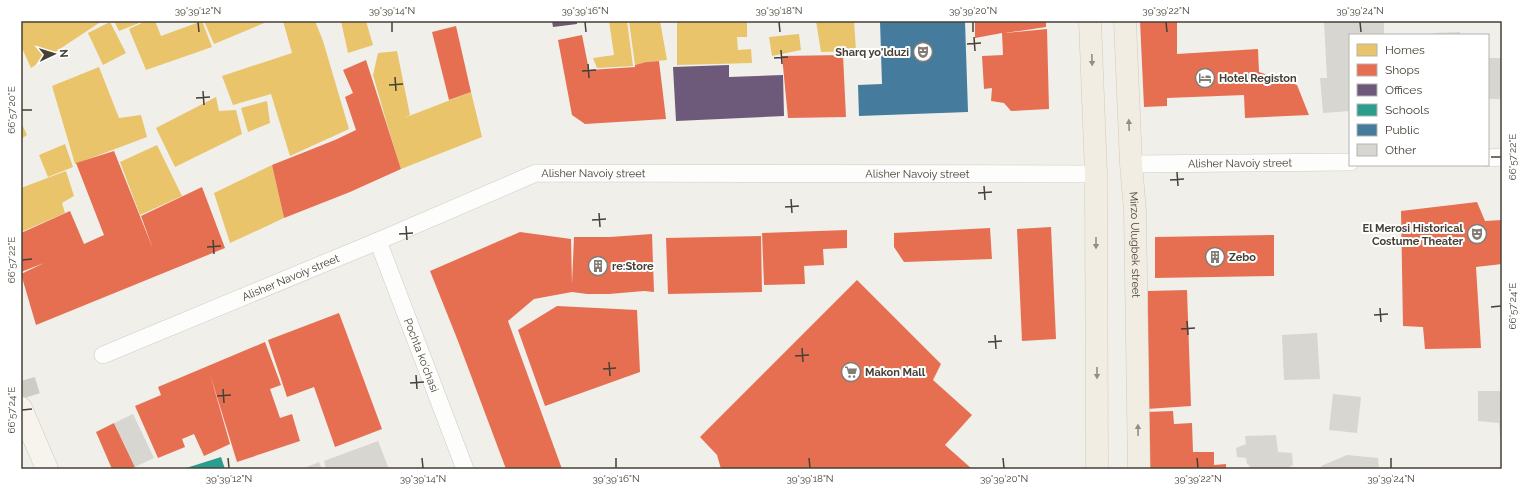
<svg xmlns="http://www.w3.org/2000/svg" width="1523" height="490" viewBox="0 0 1523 490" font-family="Raleway,sans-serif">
  <rect width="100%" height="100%" fill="#f0efea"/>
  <!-- homes -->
  <path fill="#e9c46a" d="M25,21h79l-5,2 -68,45 -10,-22v-23z
    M114,21h30l-25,10z
    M146,21h9l6,15 41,-15 10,26 -66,23 -17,-41z
    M204,21h65l-55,23z
    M283,21h32l8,20 26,88 -59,27 -19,-62 -38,11 -11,-29 70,-23z
    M341,21h25l7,24 -25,8z
    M609,21h18l6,45 -36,2 -4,-10 21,-3z
    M629,21h31l7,39 -21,2 -11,3z
    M677,21h70v16h-10l1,13 13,-1 1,14 -75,2z
    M816,21h38l2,30 -35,1z
    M110,22l16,31 -23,12 -15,-32z
    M799,34l2,16 -29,6 -3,-19z
    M397,51l13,64 -6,3 67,-26 11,45 -81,32 -14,-45 -14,-49 5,-22z
    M99,67l20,51 22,-3 6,22 -72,27 -23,-78z
    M216,97l3,14 17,-1 6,24 -67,33 -19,-39z
    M267,101l3,22 -22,9 -7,-24z
    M21,122l6,13 -6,4z
    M65,144l8,23 -25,10 -9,-22z
    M157,145l25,51 -42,19 -20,-53z
    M272,165l12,53 -54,25 -16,-50z
    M66,171l8,25 -12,7 3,10 -44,19v-44z"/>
  <!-- shops -->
  <path fill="#e76f51" d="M975,21h71v6l-41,6 42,-4 2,80 -38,2 -7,-8 -13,-2 1,-13 -8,1 -2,-33 21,-1 -1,-22 -27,5z
    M1140,21h37v33l81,-5 1,23 38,13 12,30 -64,3 -1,-23 -77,3v8l-23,1z
    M456,26l15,66 -22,8 -17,-68z
    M582,35l7,35 46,-3v-2l11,-3 13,-1 7,58 -81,5 -13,-9 -14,-75z
    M843,55l3,62 -58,1 -6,-62z
    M366,60l35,109 -51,23 -66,26 -12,-53 63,-25 21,-10 -11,-33 8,-4 -10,-23z
    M114,151l39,98 -12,-33 61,-29 23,61 -189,77 -15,-51 23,-11 -23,9v-39l49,-22 14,33 20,-9 -28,-72z
    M1477,202l8,19 17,-1v44l-26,3 5,81 -56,1 -2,-22 -20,-1 -2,-115z
    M1051,227l5,112 -34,2 -5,-112z
    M990,228l2,31 -88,3 -10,-15v-14z
    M847,230v18l-24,1 1,16 -20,1 1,18 -41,1 -2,-52z
    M520,232l51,7 1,45 2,-47h36l42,-3 2,58 -10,-1 -35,3h-22l-15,-2 -38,7 -26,22 54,148h-56l-48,-128 -28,-70z
    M1274,235v41l-119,2v-41z
    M761,236l1,56 -94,2 -2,-56z
    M857,280l84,84 -8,16 39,35 -27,30 27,24h-251l-4,-14 -17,-18z
    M1187,290l4,116 -44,3 1,-118z
    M557,306l80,4 3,62 -95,34 -27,-76z
    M339,313l43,116 -47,18 -21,-60 -27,10 -19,-57z
    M265,342l16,43 -11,4 10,29 12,-4 8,27 -63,21 -27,-88 20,70 -26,12 -10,-22 -12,5 3,8 -27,11 -23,-52 26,-11 -3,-8z
    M1173,411l1,13 18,-1 1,29h21v13l12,-1v5h-79l-2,-57z
    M114,423l21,44 -5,2h-18l-16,-37z"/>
  <!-- offices -->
  <path fill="#6d597a" d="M552,21h25v3l-24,3z
    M729,65v12l54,-2 1,41 -108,5 -3,-54z"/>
  <!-- schools -->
  <path fill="#2a9d8f" d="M221,457l4,12h-42z"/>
  <!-- public -->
  <path fill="#457b9d" d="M880,21h85l3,91 -109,4 -1,-31 24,-1z"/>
  <!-- building -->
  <path fill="#d8d6d1" d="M1324,21h60v14h-34v76l-27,2 -3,-35h7z
    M1460,32v3h-27v-2z
    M1488,58h14v41h-14z
    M1317,333l3,46 -36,1 -2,-45z
    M1478,391h24v46h-2l-1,-14 -21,-2z
    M1333,394l28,3 -4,36 -28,-3z
    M133,414l21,44 -19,9 -21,-44z
    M1276,435l2,17 14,1 1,12 -4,2v2h-39l-1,-4 -2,-1 -1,-6 -9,-1 -1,-9 10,-4 -1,-8z
    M378,441l11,28h-63l-2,-8z
    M1347,455l31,3 1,11h-58v-3z
    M319,462l3,7h-20z"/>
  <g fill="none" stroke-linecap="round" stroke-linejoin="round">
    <!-- street-tunnel -->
    <path stroke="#ceccc6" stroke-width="17" stroke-dasharray="17 8" stroke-linecap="butt" d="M21,390l23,-7"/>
    <!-- street casing -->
    <g stroke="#cdcbc6" stroke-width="18">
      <g id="street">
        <path d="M1488,158l14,-1"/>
        <path id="s1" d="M1131,164l219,-2"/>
        <path id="s2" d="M378,241l87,228"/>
        <path id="s3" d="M103,355l275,-114 158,-68 560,1"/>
      </g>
    </g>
    <!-- secondary casing -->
    <g stroke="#d0ccc1" stroke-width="23">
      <path id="secondary" d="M21,408l26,61"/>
    </g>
    <!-- primary casing -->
    <g stroke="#d2cbb7" stroke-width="23">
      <g id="primary">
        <path d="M1090,21l6,153 1,295"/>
        <path id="s4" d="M1125,21l6,143 4,47 4,258"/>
      </g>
    </g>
    <!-- street -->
    <use href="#street" stroke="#fdfdfc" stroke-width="17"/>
    <!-- secondary -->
    <use href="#secondary" stroke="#f7f4ee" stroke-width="22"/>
    <!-- primary -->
    <use href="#primary" stroke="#f1ede3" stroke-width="22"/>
  </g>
  <!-- one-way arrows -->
  <defs><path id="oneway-solid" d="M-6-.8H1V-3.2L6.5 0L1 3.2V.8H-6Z"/></defs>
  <g fill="#938e84">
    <use href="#oneway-solid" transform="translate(1092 60) rotate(88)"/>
    <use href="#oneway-solid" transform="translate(1129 125) rotate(-92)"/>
    <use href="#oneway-solid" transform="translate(1096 243) rotate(90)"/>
    <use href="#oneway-solid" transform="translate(1097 373) rotate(90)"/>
    <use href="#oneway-solid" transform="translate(1138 430) rotate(-91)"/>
  </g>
  <!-- ticks -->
  <path fill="none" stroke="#464036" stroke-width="1.5" d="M198,22l1,10M392,22v10M585,22l1,10M779,22l1,10M973,22v10M1166,22l1,10M1360,22l1,10M974,37l1,14M967,44l14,-1M781,50l1,14M774,58l14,-1M588,64l1,14M582,71l14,-1M395,77l1,14M389,85l14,-1M203,91l1,14M196,98l14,-1M22,110h10M1491,157h10M1177,172l1,14M1170,180l14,-1M984,186l1,14M978,193l14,-1M791,199l1,14M785,207l14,-1M599,213l1,14M592,220l14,-1M406,226l1,14M399,234l14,-1M213,240l1,14M207,247l14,-1M22,260l10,-1M1491,307l10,-1M1380,308l1,14M1374,315l14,-1M1187,321l1,14M1181,329l14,-1M995,335l1,14M988,342l14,-1M802,348l1,14M795,356l14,-1M609,362l1,14M603,369l13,-1M416,375l1,14M410,383l14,-1M223,389l1,14M217,396l14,-1M22,410l10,-1M228,458l1,10M422,458l1,10M616,458v10M809,458l1,10M1003,458l1,10M1197,458l1,10M1391,458v10"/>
  <!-- icons -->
  <defs>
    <g id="theatre-ring" transform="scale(1)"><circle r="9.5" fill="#fff" stroke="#827d75" stroke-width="1.5"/><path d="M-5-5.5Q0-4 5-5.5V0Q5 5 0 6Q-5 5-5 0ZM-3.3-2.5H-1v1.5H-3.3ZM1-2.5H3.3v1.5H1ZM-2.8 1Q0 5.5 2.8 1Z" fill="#827d75"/></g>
    <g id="hotel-ring" transform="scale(1)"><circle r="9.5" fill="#fff" stroke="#827d75" stroke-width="1.5"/><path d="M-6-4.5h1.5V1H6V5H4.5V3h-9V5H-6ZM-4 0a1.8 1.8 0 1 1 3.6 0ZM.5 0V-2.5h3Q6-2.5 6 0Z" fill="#827d75"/></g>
    <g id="building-ring" transform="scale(1)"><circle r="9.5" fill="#fff" stroke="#827d75" stroke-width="1.5"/><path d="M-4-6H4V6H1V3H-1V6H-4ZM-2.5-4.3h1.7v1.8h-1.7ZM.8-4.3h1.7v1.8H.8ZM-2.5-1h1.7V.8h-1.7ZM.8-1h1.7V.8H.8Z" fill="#827d75"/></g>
    <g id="supermarket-ring" transform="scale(1)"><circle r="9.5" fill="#fff" stroke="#827d75" stroke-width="1.5"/><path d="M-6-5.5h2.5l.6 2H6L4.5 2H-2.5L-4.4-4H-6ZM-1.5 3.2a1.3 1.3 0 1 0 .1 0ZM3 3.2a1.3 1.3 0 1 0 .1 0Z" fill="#827d75"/></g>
  </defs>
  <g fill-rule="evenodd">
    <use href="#theatre-ring" x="923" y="52"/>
    <use href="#hotel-ring" x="1205" y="78"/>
    <use href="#theatre-ring" x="1477" y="234"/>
    <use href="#building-ring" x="1215" y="257"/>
    <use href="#building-ring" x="598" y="266"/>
    <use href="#supermarket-ring" x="851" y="372"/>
  </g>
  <g text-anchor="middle" stroke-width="4" stroke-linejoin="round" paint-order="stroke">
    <!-- poi labels -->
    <g font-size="11" font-weight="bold" fill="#464036" stroke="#fff" text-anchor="start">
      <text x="909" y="56" text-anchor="end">Sharq yo'lduzi</text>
      <text x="1219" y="82">Hotel Registon</text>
      <text x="1463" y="232" text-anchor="end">El Merosi Historical<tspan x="1463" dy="13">Costume Theater</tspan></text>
      <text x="1229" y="261">Zebo</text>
      <text x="612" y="270">re:Store</text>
      <text x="865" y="376">Makon Mall</text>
    </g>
    <!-- street labels -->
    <g font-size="11" fill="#464036" stroke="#fff">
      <text dy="4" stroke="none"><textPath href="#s1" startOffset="109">Alisher Navoiy street</textPath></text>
      <text dy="4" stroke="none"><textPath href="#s3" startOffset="527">Alisher Navoiy street</textPath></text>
      <text dy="4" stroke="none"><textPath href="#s3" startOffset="851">Alisher Navoiy street</textPath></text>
      <text dy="4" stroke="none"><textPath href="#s4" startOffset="224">Mirzo Ulugbek street</textPath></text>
      <text dy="4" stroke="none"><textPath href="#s3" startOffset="203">Alisher Navoiy street</textPath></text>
      <text dy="4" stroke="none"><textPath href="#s2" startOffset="122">Pochta ko'chasi</textPath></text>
    </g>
  </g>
  <!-- border -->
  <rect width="1523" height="490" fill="none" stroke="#ffffff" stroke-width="44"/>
  <!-- legend -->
  <rect x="1349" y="34" width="140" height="132" fill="#ffffff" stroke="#b5b3af"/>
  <rect x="1357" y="44" width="20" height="12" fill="#e9c46a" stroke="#b5b3af"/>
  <text x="1385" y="54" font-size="12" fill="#464036">Homes</text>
  <rect x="1357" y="64" width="20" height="12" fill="#e76f51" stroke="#b5b3af"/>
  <text x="1385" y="74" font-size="12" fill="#464036">Shops</text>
  <rect x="1357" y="84" width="20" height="12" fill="#6d597a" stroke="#b5b3af"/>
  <text x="1385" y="94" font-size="12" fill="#464036">Offices</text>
  <rect x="1357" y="104" width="20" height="12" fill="#2a9d8f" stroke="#b5b3af"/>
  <text x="1385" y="114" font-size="12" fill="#464036">Schools</text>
  <rect x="1357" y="124" width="20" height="12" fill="#457b9d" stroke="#b5b3af"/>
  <text x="1385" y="134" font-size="12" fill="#464036">Public</text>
  <rect x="1357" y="144" width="20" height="12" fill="#d8d6d1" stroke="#b5b3af"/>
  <text x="1385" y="154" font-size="12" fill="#464036">Other</text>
  <!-- north arrow -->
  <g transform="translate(54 54) rotate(86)" stroke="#ffffff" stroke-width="3" paint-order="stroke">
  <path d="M0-3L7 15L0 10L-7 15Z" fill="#464036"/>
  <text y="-6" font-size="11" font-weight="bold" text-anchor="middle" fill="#464036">N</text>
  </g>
  <rect x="22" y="22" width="1479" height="446" fill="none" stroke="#464036" stroke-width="1.5"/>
  <g font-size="10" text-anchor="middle" fill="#464036">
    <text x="198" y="14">39°39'12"N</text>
    <text x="392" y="14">39°39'14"N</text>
    <text x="585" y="14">39°39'16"N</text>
    <text x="779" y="14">39°39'18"N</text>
    <text x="973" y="14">39°39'20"N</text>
    <text x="1166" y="14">39°39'22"N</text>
    <text x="1360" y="14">39°39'24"N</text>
    <text transform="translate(11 110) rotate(-90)" y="4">66°57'20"E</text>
    <text transform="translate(1512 157) rotate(-90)" y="4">66°57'22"E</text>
    <text transform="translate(11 260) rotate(-90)" y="4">66°57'22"E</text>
    <text transform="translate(1512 306) rotate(-90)" y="4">66°57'24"E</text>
    <text transform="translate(11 410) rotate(-90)" y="4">66°57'24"E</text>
    <text x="229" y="482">39°39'12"N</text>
    <text x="423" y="482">39°39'14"N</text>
    <text x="616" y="482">39°39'16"N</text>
    <text x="810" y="482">39°39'18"N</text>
    <text x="1004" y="482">39°39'20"N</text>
    <text x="1198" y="482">39°39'22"N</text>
    <text x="1391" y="482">39°39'24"N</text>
  </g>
</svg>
